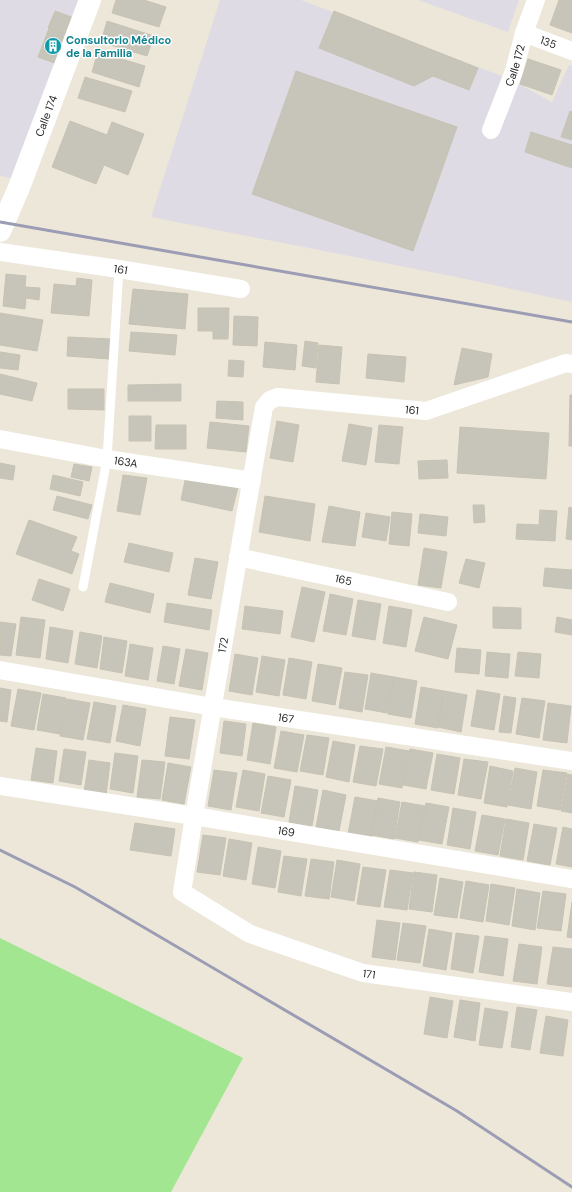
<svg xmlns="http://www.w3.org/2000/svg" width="572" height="1192" viewBox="0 0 572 1192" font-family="'DM Sans',sans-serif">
  <rect width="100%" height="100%" fill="#ece7d9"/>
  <!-- industrial -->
  <path fill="#dfdbe4" d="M0,0h80l-6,18 -20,-7 -16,46 19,7 -45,114 -12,-2z
    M220,0h81l211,80 40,22 17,-37 3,1v236l-111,-24 -310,-61z
    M418,0h101l-11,32z"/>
  <!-- green -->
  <path fill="#a2e692" d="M0,938l243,120 -72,134h-171z"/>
  <!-- building -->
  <path fill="#c7c4b9" stroke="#c7c3b3" d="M116,0h28l22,7 -7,20 -47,-14z
    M559,0h13v33l-22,-8z
    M55,11l19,7 -6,17 -20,-7z
    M334,11l144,57 -9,22 -36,-14 -19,10 -95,-38z
    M107,21l47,15 -7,20 -46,-14z
    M49,28l19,7 -11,29 -19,-7z
    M98,52l47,14 -6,21 -47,-15z
    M528,59l33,11 -9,25 -32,-11z
    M296,71l161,56 -44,124 -161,-57z
    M85,77l47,14 -7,21 -47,-14z
    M570,111l2,1v28l-11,-3z
    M70,121l37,14 5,-13 32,12 -16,41 -24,-10 -8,19 -44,-17z
    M531,132l41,13v23l-47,-16z
    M6,274l20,2 -1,11 15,1 -1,12 -13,-2 -1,11 -22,-3z
    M77,278l15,2 -3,36 -38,-3 3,-29 22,2z
    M133,289l55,5 -3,35 -56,-5z
    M198,308h31l-1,31h-15v-8h-15z
    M0,313l43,7 -6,31 -37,-6z
    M234,316l24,1 -1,29 -24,-1z
    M131,332l46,3 -2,20 -46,-4z
    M68,337l43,2 -2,20 -42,-3z
    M305,341l13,2 -2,25 -14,-2z
    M265,342l32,3 -2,25 -32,-3z
    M319,345l23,2 -3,37 -23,-2z
    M462,348l30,6 -4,23 -34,8z
    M0,352l20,3 -2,15 -18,-2z
    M368,354l38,3 -2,25 -38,-4z
    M229,360l15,1 -1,16 -15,-1z
    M0,374l37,9 -5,18 -32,-7z
    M181,384v17h-53v-16z
    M68,389h36v21l-36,-1z
    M570,395h2v51h-3z
    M217,401l26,1v18l-27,-2z
    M129,416h22v25h-22z
    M277,421l22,4 -6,37 -23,-4z
    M210,422l39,4 -3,26 -39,-4z
    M349,424l23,4 -6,37 -24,-4z
    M156,425h30v24h-31z
    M379,425l24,2 -4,37 -24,-2z
    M460,427l89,6 -3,46 -89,-6z
    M447,460l1,18 -29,1 -1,-18z
    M0,463l15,3 -2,14 -13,-2z
    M74,464l18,3 -3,14 -18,-4z
    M53,475l30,7 -3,14 -30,-7z
    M123,475l24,3 -7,37 -23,-4z
    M186,476l52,11 -6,24 -51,-11z
    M57,496l35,9 -4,14 -35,-9z
    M265,496l50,8 -5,37 -51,-9z
    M473,505h11l1,17 -11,1z
    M329,506l31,6 -5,34 -33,-4z
    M569,507l3,1v32l-6,-1z
    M540,510l17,1 -2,30 -39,-2 1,-15 22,1z
    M392,512l20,2 -3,32 -20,-2z
    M366,513l24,4 -4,24 -24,-4z
    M420,514l28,3 -2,19 -28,-3z
    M29,520l48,17 -6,14 8,3 -7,20 -56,-20z
    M129,543l44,10 -4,19 -45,-10z
    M424,548l23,4 -6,36 -23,-3z
    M195,558l23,4 -7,37 -23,-4z
    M466,559l19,4 -6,25 -20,-5z
    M545,568l27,2v19l-29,-3z
    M39,579l31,10 -7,22 -31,-11z
    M110,583l44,11 -4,19 -45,-11z
    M302,587l23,5 -11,50 -23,-5z
    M330,594l23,5 -7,36 -23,-4z
    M358,600l23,4 -6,36 -23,-4z
    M167,603l45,7 -3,20 -45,-8z
    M245,606l38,5 -3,23 -38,-5z
    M389,606l23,4 -6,37 -23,-4z
    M493,607l28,1v21l-28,-1z
    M21,617l24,3 -5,38 -24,-3z
    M424,617l33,8 -9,34 -33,-8z
    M557,617l15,3v15l-17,-3z
    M0,622l16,2 -5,32 -11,-1z
    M50,627l23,4 -5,32 -22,-4z
    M80,632l22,4 -5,32 -22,-4z
    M104,637l23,4 -5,32 -22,-4z
    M130,644l23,4 -5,32 -23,-4z
    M163,646l17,3 -6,35 -17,-3z
    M457,648l24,2 -2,24 -24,-2z
    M186,649l22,4 -6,37 -23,-4z
    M487,652l23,2 -2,24 -23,-2z
    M518,652l23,2 -2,24 -24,-2z
    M235,654l23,4 -6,37 -23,-4z
    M262,656l23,4 -6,36 -23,-4z
    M289,658l23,4 -6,37 -23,-4z
    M318,664l24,4 -7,37 -23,-4z
    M345,672l23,3 -6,37 -23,-4z
    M371,673l23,4 -7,36 -22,-4z
    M394,677l23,4 -6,37 -23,-4z
    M421,687l23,4 -6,37 -23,-4z
    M0,688l11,2 -4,32 -7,-1z
    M18,689l23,4 -7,37 -23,-4z
    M477,690l23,4 -6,36 -23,-4z
    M444,691l23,4 -6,37 -23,-5z
    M43,694l23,4 -6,36 -23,-4z
    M504,696l12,2 -5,35 -12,-1z
    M522,698l23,3 -6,37 -23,-4z
    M67,699l23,4 -7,37 -23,-4z
    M94,702l22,4 -6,37 -23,-4z
    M548,703l23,3 -4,37 -24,-3z
    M123,705l23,4 -6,37 -24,-5z
    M170,717l25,3 -6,39 -24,-3z
    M224,721l22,3 -4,32 -22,-3z
    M253,723l23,4 -6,37 -23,-4z
    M281,731l23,4 -7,37 -23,-4z
    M307,735l22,3 -6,37 -23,-4z
    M333,741l22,4 -6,37 -23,-5z
    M360,746l23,3 -7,37 -23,-4z
    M386,747l23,4 -7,37 -23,-4z
    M36,748l21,3 -4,32 -22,-3z
    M64,749l22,3 -5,33 -22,-4z
    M410,749l23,4 -7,36 -23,-4z
    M115,753l23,3 -5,37 -23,-4z
    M437,754l23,4 -6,36 -23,-4z
    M464,759l24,3 -7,37 -23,-4z
    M89,760l21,3 -4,32 -22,-3z
    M142,760l23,2 -5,37 -23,-2z
    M168,763l23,4 -7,37 -22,-4z
    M490,766l23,5 -6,36 -23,-4z
    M515,768l22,4 -6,37 -23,-4z
    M214,770l23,3 -6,37 -23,-4z
    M243,770l22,4 -6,37 -23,-4z
    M543,770l24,3 -7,37 -23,-4z
    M568,774l4,1v38l-11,-2z
    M268,776l23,4 -7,37 -23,-4z
    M295,786l23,4 -6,36 -23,-4z
    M323,790l23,5 -7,36 -23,-4z
    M355,797l23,4 -6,36 -24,-3z
    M378,798l22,4 -6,37 -23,-4z
    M402,802l23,4 -7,36 -23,-4z
    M426,803l23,4 -7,37 -23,-4z
    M453,808l23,4 -6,37 -23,-4z
    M482,815l23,4 -7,36 -23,-4z
    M506,819l23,4 -6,37 -23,-4z
    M135,823l40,6 -4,27 -41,-6z
    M534,824l23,4 -7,37 -23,-4z
    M563,827l9,2v38l-16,-3z
    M203,835l23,3 -6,37 -23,-3z
    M229,839l23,4 -6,37 -23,-4z
    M258,847l23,4 -6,37 -23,-4z
    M284,856l23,3 -6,37 -23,-4z
    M311,859l23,3 -5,37 -24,-3z
    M337,860l23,4 -6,37 -23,-4z
    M363,867l23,3 -6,37 -23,-3z
    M390,870l23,3 -6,37 -23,-3z
    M414,872l23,3 -5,37 -23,-3z
    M440,878l23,4 -6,36 -23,-3z
    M466,881l23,4 -6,37 -23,-4z
    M491,884l24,4 -6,37 -23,-4z
    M517,889l23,4 -5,37 -23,-4z
    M543,891l23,3 -5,37 -24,-3z
    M572,902v36l-5,-1z
    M377,920l23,3 -5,37 -23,-3z
    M403,923l23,3 -6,37 -23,-3z
    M429,929l23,4 -6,37 -23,-4z
    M456,933l23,3 -6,37 -22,-4z
    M485,936l23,3 -5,37 -24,-4z
    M519,944l23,3 -5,37 -24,-3z
    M553,947l19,2v38l-25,-3z
    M430,997l23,4 -6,37 -23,-4z
    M460,1000l20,3 -5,38 -21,-4z
    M517,1007l20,3 -7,40 -19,-3z
    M485,1008l23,4 -6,36 -23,-3z
    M546,1016l22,4 -5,36 -23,-3z"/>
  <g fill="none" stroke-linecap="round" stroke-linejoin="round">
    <!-- lane -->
    <path stroke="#fff" stroke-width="9" d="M83,587l24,-128 12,-190"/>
    <!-- street -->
    <g stroke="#fff" stroke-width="18">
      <path id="s1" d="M524,33l48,18"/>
      <path id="s2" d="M491,130l23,-59 10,-38 12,-33"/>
      <path id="s3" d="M0,252l119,17 122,20"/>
      <path id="s4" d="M572,364l-6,-1 -140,48 -148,-14 -8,3 -6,7 -70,409 -12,76 68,42 113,39 209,29"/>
      <path id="s5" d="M0,439l107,20 145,22"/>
      <path id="s6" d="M238,557l210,45"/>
      <path id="s7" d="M0,670l213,37 359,54"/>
      <path id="s8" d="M0,786l194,30 378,63"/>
    </g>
    <!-- secondary -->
    <path stroke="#fff" stroke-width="22" id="s9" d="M0,231l18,-41 72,-190"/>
    <!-- rail -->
    <path stroke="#9c9cb4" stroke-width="3" d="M0,222l572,100
      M0,850l75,37 382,224 115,76"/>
  </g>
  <!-- icons -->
  <defs>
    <g id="building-disc" transform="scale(0.9)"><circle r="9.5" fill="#0f9aa8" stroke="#fff"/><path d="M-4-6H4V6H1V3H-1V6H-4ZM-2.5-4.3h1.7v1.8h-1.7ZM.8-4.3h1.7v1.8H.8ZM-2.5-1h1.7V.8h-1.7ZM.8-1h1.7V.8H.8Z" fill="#fff"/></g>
  </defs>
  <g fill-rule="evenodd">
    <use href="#building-disc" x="53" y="46"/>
  </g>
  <g text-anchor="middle" stroke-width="3" stroke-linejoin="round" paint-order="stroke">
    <!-- culture labels -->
    <g font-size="11" font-weight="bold" fill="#0d838f" stroke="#fff" text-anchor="start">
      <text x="66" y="44">Consultorio Médico<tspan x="66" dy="13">de la Familia</tspan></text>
    </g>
    <!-- street labels -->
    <g font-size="11" fill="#292929" stroke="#fff">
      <text dy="4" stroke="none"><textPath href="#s1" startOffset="26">135</textPath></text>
      <text dy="4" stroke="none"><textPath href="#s2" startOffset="69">Calle 172</textPath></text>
      <text dy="4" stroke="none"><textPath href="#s9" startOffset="124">Calle 174</textPath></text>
      <text dy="4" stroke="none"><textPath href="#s3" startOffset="122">161</textPath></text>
      <text transform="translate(412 410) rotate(6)" y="4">161</text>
      <text dy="4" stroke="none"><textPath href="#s5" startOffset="128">163A</textPath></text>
      <text dy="4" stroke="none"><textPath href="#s6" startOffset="108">165</textPath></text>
      <text transform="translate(223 645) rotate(-80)" y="4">172</text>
      <text dy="4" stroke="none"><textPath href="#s7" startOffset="290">167</textPath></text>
      <text dy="4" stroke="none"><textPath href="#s8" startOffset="290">169</textPath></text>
      <text dy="4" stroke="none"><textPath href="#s4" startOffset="1018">171</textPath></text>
    </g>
  </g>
</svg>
